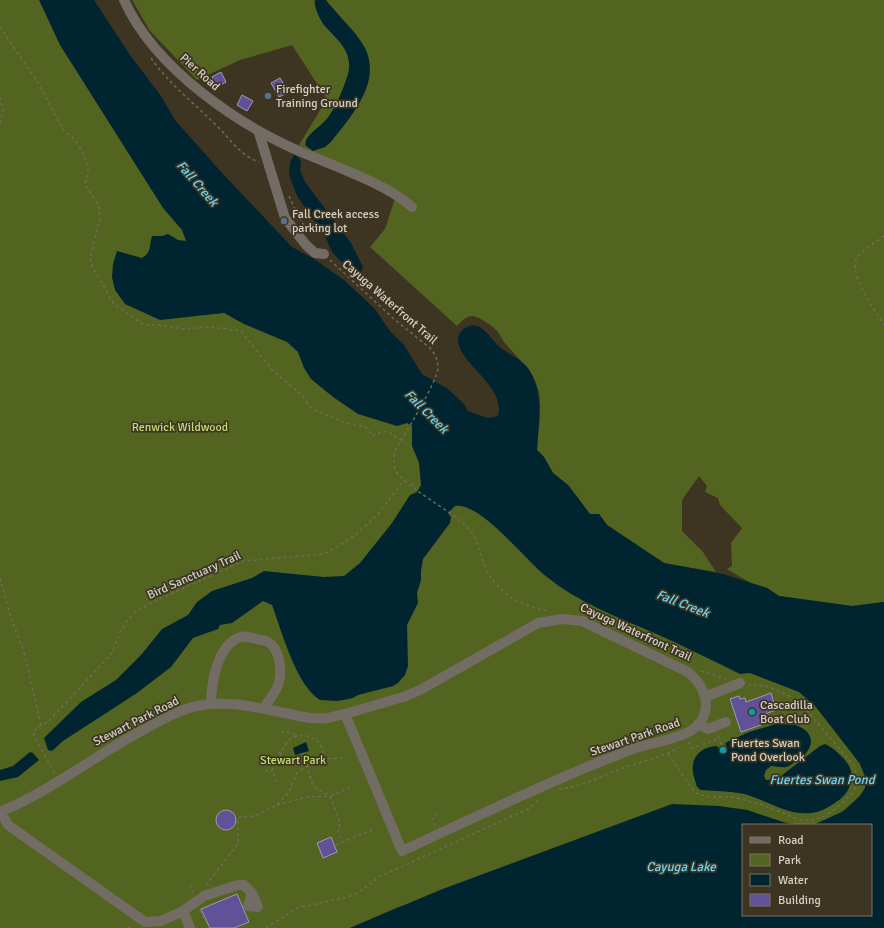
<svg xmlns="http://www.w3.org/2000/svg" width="884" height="928" viewBox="0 0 884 928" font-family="Signika,sans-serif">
  <rect width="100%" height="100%" fill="#3d3522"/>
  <!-- green -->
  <path fill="#536420" d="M0,0h65l430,480 337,173 -16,54c12,15 48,54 50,72 1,11 -7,18 -15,25 -36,33 -64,20 -104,6l-349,97 -48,21h-350z
    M132,0h752v602l-32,4 -73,-10 -12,-8 -13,-3 -27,-16 5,-3 -1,-23 11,-15 -22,-23 -2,-7 -13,-6 2,-6 -8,-10 -17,24v31l21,21 13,20 -52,-9 -57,-38 -8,-11h-9l-22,-29 -15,-12 -9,-16 -7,-7c1,-18 5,-40 2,-58 -5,-22 -21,-33 -35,-50 -2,-3 -4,-7 -6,-10 -5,-6 -18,-15 -26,-16 -6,0 -11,6 -15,10l-87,-79 15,-18 11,-34 -97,-50 28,-46 -35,-54 -52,15 -43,20 -47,-49z"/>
  <!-- water -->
  <path fill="#002530" d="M39,0h55l36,55 31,41 14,24 48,54 69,73 22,12 30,21 31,29 14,21 15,15 18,29 26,15 16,15 4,7 20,7 10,-2c9,-30 -43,-55 -40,-78 1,-4 3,-8 7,-10 17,-10 25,12 36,20 12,9 25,13 31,27 12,24 6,50 5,75l7,7 9,16 15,12 22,29h9l8,11 57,38 59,11 44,14 12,8 73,10 32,-4v326h-534l90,-38 232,-86 47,2 28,4 45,15h-49v90h128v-90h-58l31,-14 16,-15 5,-8 1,-9 -6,-15 -44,-57 -17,-15 -49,-19 -10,1c-29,-14 -58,-29 -88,-42 -37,-16 -74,-30 -105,-55 -21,-16 -66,-75 -92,-71l-7,7 3,4 -1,6 -27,36 -2,12v9l-4,13 1,10 -11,22 1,41 -3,9 -7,8 -5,3 -35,9 -5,3 -15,3 -18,-1c-24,-15 -38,-68 -48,-95l-9,-4 -31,22 -12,2 -2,4 -25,9 -22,29 -34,26 -74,48 -11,10 -4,-1 -4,-12 37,-36 35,-22 25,-25 21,-26 26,-14 9,-13 15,-11 40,-13 12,-7 60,6 20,-1 16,-13 32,-40 18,-28 7,-3 4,-7 -2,-22 -7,-17v-20l-5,-3 -10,3 -39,-12 -25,-17 -22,-18 -7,-11 -6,-16 -11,-10 -43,-18 -20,-11 -64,7 -35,-16 -10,-14 -3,-13 1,-13 4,-13 25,7c10,-6 7,-12 10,-22h10l6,-2 10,6 8,1 -4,-11 -19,-22 -103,-163z
    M315,0h11c12,16 30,31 39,48 17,35 -14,68 -34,94l-6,5 -12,4 -8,-6 1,-5c5,-9 17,-15 23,-24 8,-11 15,-29 19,-42 6,-23 -12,-35 -24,-49 -4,-5 -11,-20 -9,-25z
    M294,155l4,2 3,4 -1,9 5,12 46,61 12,24 -3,8 -7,-1 -21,-22 -7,-16 -28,-40 -8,-21 1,-12z
    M776,724c6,0 13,0 19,1 20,6 21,23 4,34 -4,2 -8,7 -13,8 -4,1 -11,-1 -15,-1l-5,4 -2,6 2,4 11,-1 43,-33 5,-2c8,3 18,13 23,20 5,7 4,18 0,26 -4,7 -11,12 -18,16 -30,19 -57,-4 -86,-12 -15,-3 -28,-3 -43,-4 -4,-2 -5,-5 -6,-10 -7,-18 2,-33 22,-34l5,6 4,-2 1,-2 -2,-5 24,-11z
    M306,742l3,9 -14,4 -2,-7z
    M30,752l3,1 6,7 -21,17 -18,4v-11l13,-4z"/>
  <!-- building -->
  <path fill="#615199" stroke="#9f9cb2" d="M221,72l5,10 -9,5 -5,-10z
    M280,78l9,14 -10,5 -8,-14z
    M242,95l11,6 -6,10 -10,-6z
    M771,693l5,17 -14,5 1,3 -4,2 2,5 -20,7 -11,-33 9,-3 1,3 5,-1 1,4z
    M216 820a10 10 0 1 1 20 0a10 10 0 1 1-20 0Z
    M331,837l6,15 -14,6 -6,-15z
    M237,894l12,28 -15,6h-24l-9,-19z"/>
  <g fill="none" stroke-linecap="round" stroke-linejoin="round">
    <!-- path -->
    <path stroke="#716a5a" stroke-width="1.5" stroke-dasharray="3 3" stroke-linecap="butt" d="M0,27l37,54 27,50c11,6 23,25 24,38 0,5 -2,11 -3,16l14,21 1,13 -10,39 3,10 21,36 30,21h15l24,4 27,-2 31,4 31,39 30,25 10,14 34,14 20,4 6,9c18,-9 16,-2 33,6
      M151,58c19,27 44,46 66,68 13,13 24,30 42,36
      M0,97l3,14 -3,13
      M289,196l9,20 11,17
      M884,236c-8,6 -18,12 -25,19 -15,15 17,56 25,70
      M330,260l64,59 36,29c5,6 8,12 8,20 -1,14 -33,66 -42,81 -2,6 -3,14 -1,20 7,17 58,42 73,59 13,15 9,20 16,36 10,28 37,43 65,47
      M412,486l2,-4
      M0,578l11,40 13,34 17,73 8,-4 63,-68 8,-21 7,-11 8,-9 20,-11 89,-40 80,-7 29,-17 25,-23 26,-34
      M701,671l25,8
      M41,725l-8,6 1,4 21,39
      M281,732l11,1 5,3
      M718,736l5,13
      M689,742l2,6 28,-9
      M278,752l4,2
      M303,753l10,33 15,9
      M668,754l27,39 15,4h23l30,8 37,15h12l11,-3 11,-7 20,-18 3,-9 -2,-16 -53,-62 -16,-11 -20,-8 -17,-1
      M266,763l7,2
      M265,771h7
      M277,782l-5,-11 1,-6c8,-6 8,-15 14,-23 8,-10 26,-8 33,2 3,4 3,10 4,15
      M559,789c25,-2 47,-16 70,-23 18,-6 35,-9 50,-19
      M331,796l22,-10
      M277,805l30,-8 23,-1 10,26 -2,11 5,9 29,-12
      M435,826l-3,-7 7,-8
      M336,845l7,-3
      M190,885l3,8
      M206,885l32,-41v-24l2,-3 15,-1 22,-11 12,-13 8,-19 5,-4 22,-10 18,-1
      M200,910l9,18
      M128,928l5,-4
      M266,928l31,-20 51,-11 11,-5 20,-15 151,-69 10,-10"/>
    <!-- minor -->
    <path stroke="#736c64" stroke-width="10" d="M124,0c31,69 115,126 182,154 31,13 82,31 106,53
      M259,133l26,85 21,27 9,8 9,1
      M562,619l20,2 106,51c17,14 26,37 8,55 -12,11 -41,15 -57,20 -11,3 -21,8 -32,12 -69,27 -137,61 -205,92l-57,-137 61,-18 16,-7 116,-66z
      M705,697l35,-14
      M211,704c0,-20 6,-57 27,-66 6,-3 12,-1 18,1 4,1 9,1 12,3 12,7 14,28 11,40 -2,9 -10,18 -15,26
      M698,724l10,5 18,-7
      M0,812c51,-21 95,-57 145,-83 14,-8 31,-17 47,-22 30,-8 63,0 93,6 14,3 28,7 42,5 6,-1 12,-3 18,-4
      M1,812l7,13 137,97 16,-1 22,-10 21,-15 34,-11h6l8,8 -4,13 10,1 -6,-14
      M183,911l7,17"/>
  </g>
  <!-- markers -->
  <g fill="#5c6f8a" stroke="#3d3522" stroke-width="1.5">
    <circle cx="268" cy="96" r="4"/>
    <circle cx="284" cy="221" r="4"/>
  </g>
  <g fill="#0f9aa8" stroke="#3d3522" stroke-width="1.5">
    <circle cx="752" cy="712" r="4"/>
    <circle cx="723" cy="750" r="4"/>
  </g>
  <g text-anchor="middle" stroke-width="3.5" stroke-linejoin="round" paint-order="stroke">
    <!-- street labels -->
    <g font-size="12" fill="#d6d1c5" stroke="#3d3522">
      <text transform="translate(200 72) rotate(42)" y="4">Pier Road</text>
      <text transform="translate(390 302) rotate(41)" y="4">Cayuga Waterfront Trail</text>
      <text transform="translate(194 575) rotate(-24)" y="4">Bird Sanctuary Trail</text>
      <text transform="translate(636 632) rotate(25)" y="4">Cayuga Waterfront Trail</text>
      <text transform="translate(136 721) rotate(-27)" y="4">Stewart Park Road</text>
      <text transform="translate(635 737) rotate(-19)" y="4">Stewart Park Road</text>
    </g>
    <!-- poi labels -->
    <g font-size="12" fill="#d6d1c5" stroke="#3d3522" text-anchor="start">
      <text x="276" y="93">Firefighter<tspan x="276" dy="14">Training Ground</tspan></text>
      <text x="292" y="218">Fall Creek access<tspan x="292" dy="14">parking lot</tspan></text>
      <text x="760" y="709">Cascadilla<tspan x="760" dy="14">Boat Club</tspan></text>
      <text x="731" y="747">Fuertes Swan<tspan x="731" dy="14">Pond Overlook</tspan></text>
    </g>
    <!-- park labels -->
    <g font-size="12" fill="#c0de6f" stroke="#3d3522">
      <text x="180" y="431">Renwick Wildwood</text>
      <text x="293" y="764">Stewart Park</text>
    </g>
    <!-- water labels -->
    <g font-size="13" font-style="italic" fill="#66d7fb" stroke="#3d3522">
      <text transform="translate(198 183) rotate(49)" y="5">Fall Creek</text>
      <text transform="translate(427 411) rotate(45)" y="5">Fall Creek</text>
      <text transform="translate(683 603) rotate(21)" y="5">Fall Creek</text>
      <text x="822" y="784">Fuertes Swan Pond</text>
      <text x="681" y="871">Cayuga Lake</text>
    </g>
  </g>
  <!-- legend -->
  <rect x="742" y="824" width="130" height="92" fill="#3d3522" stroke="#7a7363"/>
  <rect x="750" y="837" width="20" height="6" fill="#736c64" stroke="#7a7363"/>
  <text x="778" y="844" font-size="12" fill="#d6d1c5">Road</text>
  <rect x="750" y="854" width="20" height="12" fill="#536420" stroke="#7a7363"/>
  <text x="778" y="864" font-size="12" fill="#d6d1c5">Park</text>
  <rect x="750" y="874" width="20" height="12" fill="#002530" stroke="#7a7363"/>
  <text x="778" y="884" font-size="12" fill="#d6d1c5">Water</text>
  <rect x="750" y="894" width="20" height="12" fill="#615199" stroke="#7a7363"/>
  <text x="778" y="904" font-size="12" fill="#d6d1c5">Building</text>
</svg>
